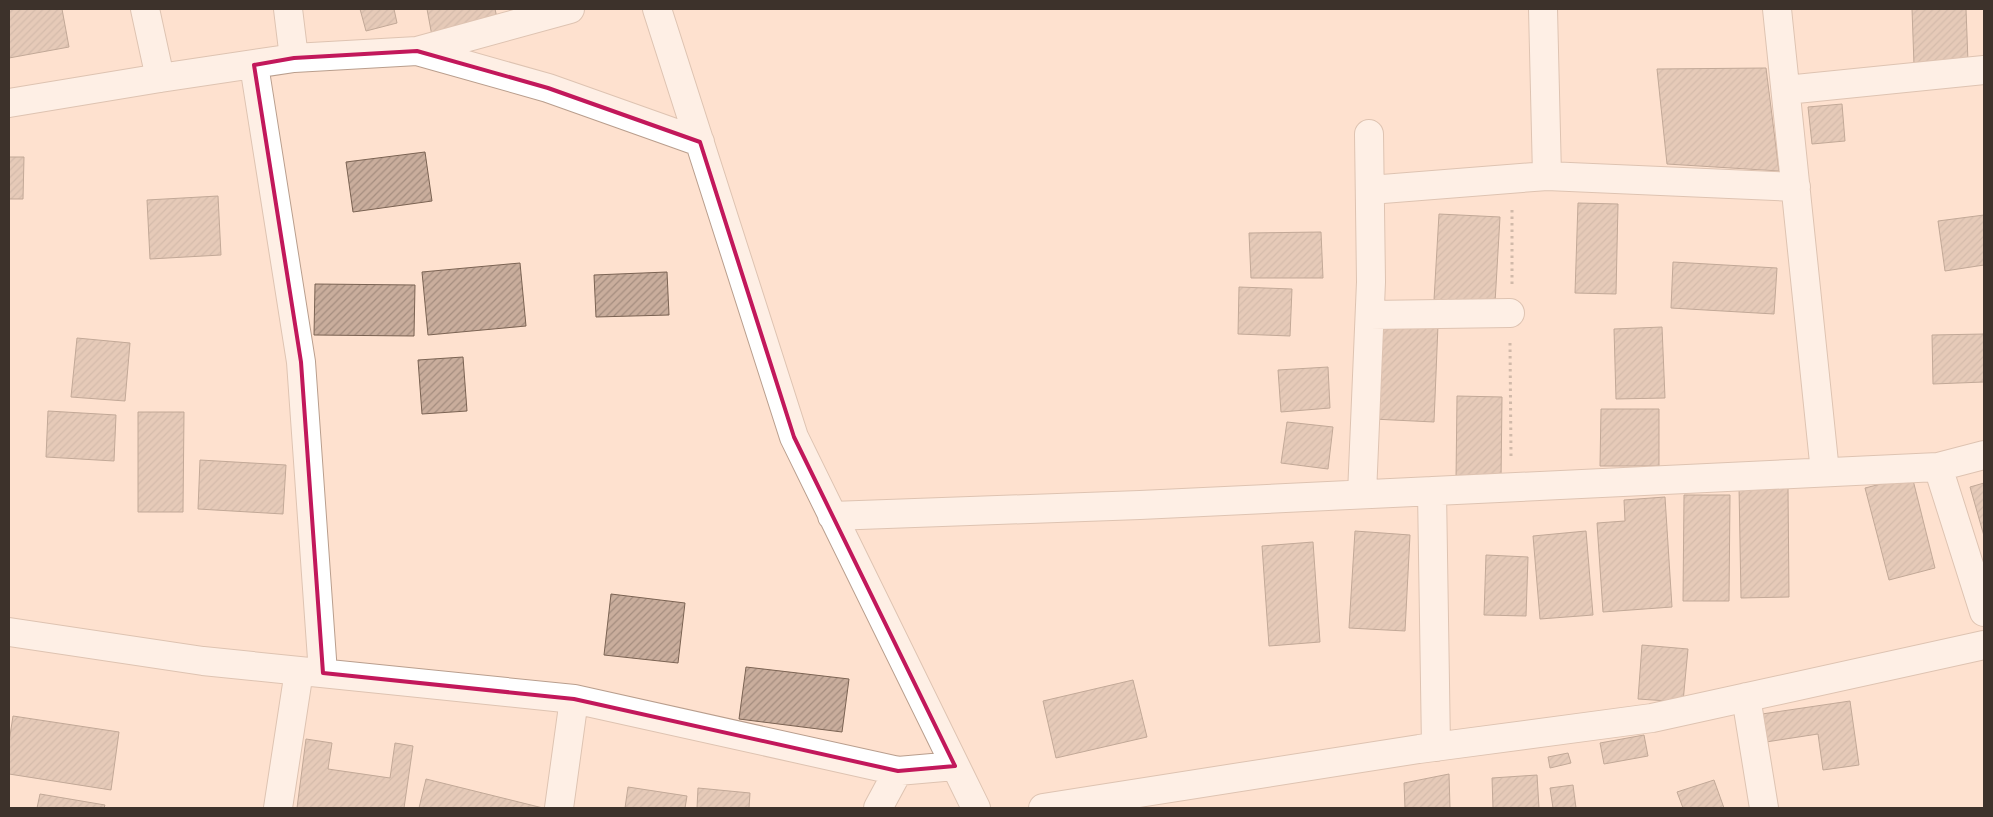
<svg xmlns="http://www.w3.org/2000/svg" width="1993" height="817" viewBox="0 0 1993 817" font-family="Ubuntu,sans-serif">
  <defs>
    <pattern id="building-hatch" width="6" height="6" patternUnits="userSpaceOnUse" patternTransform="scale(1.25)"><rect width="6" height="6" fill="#c9ad9c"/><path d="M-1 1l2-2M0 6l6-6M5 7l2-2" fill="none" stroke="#a48d7f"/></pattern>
  </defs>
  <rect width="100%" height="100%" fill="#fee1cf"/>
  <!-- building -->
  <path fill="url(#building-hatch)" stroke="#7b6353" d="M9,9h53l7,38 -60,11z
    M360,9h34l3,14 -31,8z
    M427,9h68l3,13 -66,14z
    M1912,9h54l2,53 -54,3z
    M1766,68l13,103 -112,-7 -10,-95z
    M1842,104l3,37 -33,3 -4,-37z
    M425,152l7,49 -79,11 -7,-50z
    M9,157h15l-1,42h-14z
    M218,196l3,59 -71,4 -3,-59z
    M1578,203l40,1 -2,90 -41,-1z
    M1439,214l61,3 -5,86 -61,-3z
    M1984,215v50l-39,6 -7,-50z
    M1321,232l2,46h-72l-2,-45z
    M1673,262l104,6 -3,46 -103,-6z
    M520,263l6,63 -98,9 -6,-63z
    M667,272l2,43 -73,2 -2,-42z
    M315,284l100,1 -1,51 -100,-1z
    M1239,287l53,2 -2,47 -52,-2z
    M1377,322l61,3 -4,97 -61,-3z
    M1662,327l3,71 -49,1 -2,-70z
    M1984,334v48l-51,2 -1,-49z
    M77,338l53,5 -5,58 -54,-4z
    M463,357l4,54 -45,3 -4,-54z
    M1328,367l2,41 -49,4 -3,-42z
    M1457,396l45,1 -1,83h-45z
    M1601,409h58v57h-59z
    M48,411l68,4 -2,46 -68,-4z
    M138,412h46l-1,100h-45z
    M1287,422l46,5 -5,42 -47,-6z
    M200,460l86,5 -3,49 -85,-5z
    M1912,476l23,92 -46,12 -24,-92z
    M1984,483v53l-14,-49z
    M1788,485l1,112 -48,1 -2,-112z
    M1684,495h46l-1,106h-46z
    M1665,497l7,110 -69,5 -6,-89 28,-2 -1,-21z
    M1355,531l55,4 -5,96 -56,-3z
    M1586,531l7,84 -53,4 -7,-83z
    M1313,542l7,100 -51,4 -7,-100z
    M1486,555l42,2 -2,59 -42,-1z
    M611,594l74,9 -7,60 -74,-8z
    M1642,645l46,4 -5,53 -45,-3z
    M746,667l103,12 -7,53 -103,-13z
    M1133,680l14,57 -91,21 -13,-57z
    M1850,701l9,64 -36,5 -5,-36 -52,8 -4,-28z
    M13,716l106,16 -8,58 -102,-16v-32z
    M1644,735l4,21 -44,8 -4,-21z
    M306,739l26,4 -4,26 62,9 5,-35 18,3 -9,62h-107z
    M1568,753l3,10 -21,5 -2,-11z
    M1449,774l1,34h-45l-1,-25z
    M1537,775l2,33h-46l-1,-30z
    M426,779l117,29h-124z
    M1714,780l10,28h-41l-6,-16z
    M1573,785l3,23h-23l-3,-20z
    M628,787l59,9 -2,12h-60z
    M698,788l52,5 -1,15h-52z
    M40,794l65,11 -1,3h-67z"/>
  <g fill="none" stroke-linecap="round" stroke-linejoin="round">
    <!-- street casing -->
    <g stroke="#b99e8d" stroke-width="30">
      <path id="street" d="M145,9l15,69
        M288,9l6,49
        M657,9l137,428 182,371
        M1543,9l4,167 249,11
        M1777,9l48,463
        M417,51l131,37 152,54
        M254,65l47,297 22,311
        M1786,90l198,-20
        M9,103l151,-25 134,-20 123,-7 153,-42
        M1370,190l177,-14
        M1370,315l140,-2
        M1938,467l46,145
        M1432,491l4,256
        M1362,494l9,-212 -2,-148
        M832,516l308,-11 798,-38 46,-12
        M9,632l194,29 371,38 324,72 57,-5
        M1746,697l18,111
        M278,808l21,-137
        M559,808l15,-109
        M878,808l20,-37
        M1043,808l376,-59 233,-31 332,-73"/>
    </g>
    <!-- path -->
    <path stroke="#9b877b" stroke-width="3" stroke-dasharray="2.5 4" stroke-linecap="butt" d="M1512,284v-74
      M1510,343l1,113"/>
    <!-- street -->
    <use href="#street" stroke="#fff" stroke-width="28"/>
  </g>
  <!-- marked area -->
  <path d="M0 0H1993V817H0ZM417,51l131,37 152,54 94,295 161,329 -57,5 -324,-72 -251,-26 -22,-311 -47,-297 40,-7z" fill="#fee1cf" fill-opacity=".55" fill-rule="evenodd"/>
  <path fill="none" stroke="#c2185b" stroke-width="4" stroke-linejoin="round" d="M417,51l131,37 152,54 94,295 161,329 -57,5 -324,-72 -251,-26 -22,-311 -47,-297 40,-7z"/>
  <!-- border -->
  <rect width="1993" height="817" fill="none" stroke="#3d322b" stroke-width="20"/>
</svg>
